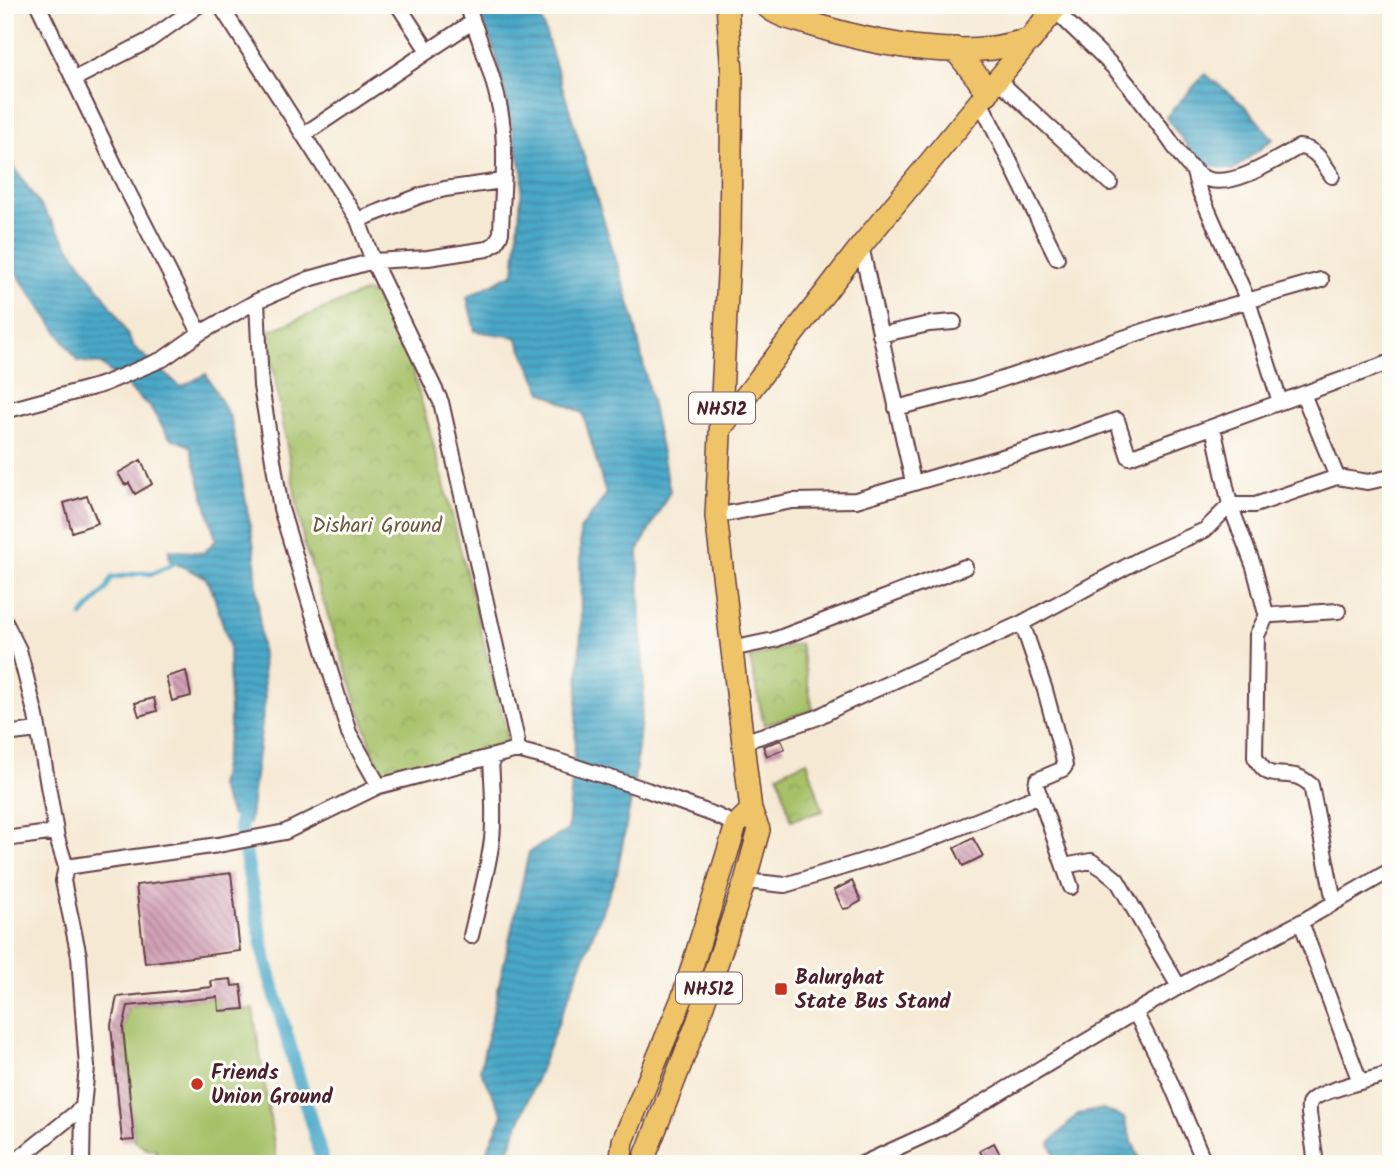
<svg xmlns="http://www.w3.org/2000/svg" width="1396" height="1169" viewBox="0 0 1396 1169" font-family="Kalam,sans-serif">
  <defs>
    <pattern id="park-crowns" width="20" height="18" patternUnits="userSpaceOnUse" patternTransform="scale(1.75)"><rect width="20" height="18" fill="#a6c168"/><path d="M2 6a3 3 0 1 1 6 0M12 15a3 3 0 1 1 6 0" fill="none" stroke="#90a55a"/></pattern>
    <pattern id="water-rules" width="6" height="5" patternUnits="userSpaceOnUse" patternTransform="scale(1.75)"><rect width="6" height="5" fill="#49a8c8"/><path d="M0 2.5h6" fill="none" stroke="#3f88a3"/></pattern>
    <pattern id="building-back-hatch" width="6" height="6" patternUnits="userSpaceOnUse" patternTransform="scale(1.75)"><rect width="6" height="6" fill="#d1a0b5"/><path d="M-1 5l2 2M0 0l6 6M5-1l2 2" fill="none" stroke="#ac8293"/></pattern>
  </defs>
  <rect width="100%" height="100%" fill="#fdfcf7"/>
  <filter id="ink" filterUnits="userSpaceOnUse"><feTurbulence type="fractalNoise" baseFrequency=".0143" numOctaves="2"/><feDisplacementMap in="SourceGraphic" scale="14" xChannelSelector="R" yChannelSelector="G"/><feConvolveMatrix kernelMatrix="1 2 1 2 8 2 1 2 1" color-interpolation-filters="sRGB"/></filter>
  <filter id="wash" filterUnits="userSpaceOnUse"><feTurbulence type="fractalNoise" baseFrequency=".00686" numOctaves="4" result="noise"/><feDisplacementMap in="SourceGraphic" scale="28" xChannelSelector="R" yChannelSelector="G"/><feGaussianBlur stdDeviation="1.57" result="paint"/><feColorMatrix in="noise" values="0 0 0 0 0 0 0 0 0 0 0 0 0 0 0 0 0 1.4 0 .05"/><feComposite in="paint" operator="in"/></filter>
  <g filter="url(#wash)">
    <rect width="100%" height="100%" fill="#f6e9d4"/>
    <!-- grass -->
    <path fill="#a6c168" stroke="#78704a" stroke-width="2" d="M218,997l1,14 34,-2 24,155h-121v-15h-8l-14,-9 -11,-112 5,-22z"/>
    <!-- park -->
    <path fill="url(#park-crowns)" stroke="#78704a" stroke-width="2" d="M364,292l28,6 47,166 69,274 -14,16 -110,29 -80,-239 -37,-212z
      M800,643l13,67 -49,15 -14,-67z
      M807,761l16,50 -32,9 -13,-46z"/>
    <!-- water -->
    <path fill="url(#water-rules)" stroke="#4a647a" stroke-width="2" d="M477,5h60l96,310 37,176 -32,60 6,139 -10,94 -17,89 -114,291h-22l22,-49 -23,-45 49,-218 39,-22 7,-87 6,-113 -1,-100 26,-35 -23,-82 -41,-21 -26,-55 -41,-6 -8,-34 47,-24 9,-98 -28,-123z
      M1205,74l40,32 28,33 -40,31 -33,-7 -34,-46z
      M5,155l111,158 18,34 47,40 25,-13 25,45 23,128 11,152 -16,125 -18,-9 -12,-29 11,-57 -1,-85 -17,-54 -7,-13 -35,-16 -1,-11 35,3 12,-13 -26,-94 -21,-9 -19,-30 -49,-43 -23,-3 -63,-90 -10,-18z
      M1103,1109l21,9 9,26 9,20h-84l-8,-21 28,-29z"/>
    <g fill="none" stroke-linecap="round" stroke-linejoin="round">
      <!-- stream -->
      <path stroke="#49a8c8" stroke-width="4.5" d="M82,616l25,-28 4,-10 31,-5 10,1 25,-12"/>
      <!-- canal -->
      <path stroke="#49a8c8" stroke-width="14" d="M242,800l-2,25 25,134 58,205"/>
    </g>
    <g id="blocks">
      <!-- building -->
      <path fill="url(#building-back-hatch)" d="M141,460l11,24 -17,10 -6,-11 -4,2 -7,-12z
        M87,496l11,27 -26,9 -8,-29z
        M186,671l5,25 -19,5 -6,-24z
        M154,698l3,13 -18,5 -4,-13z
        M781,740l4,9 -18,7 -4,-10z
        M973,838l10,18 -20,10 -9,-18z
        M231,873l9,78 -95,12 -9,-78z
        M852,881l9,20 -12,7 -6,1 -9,-19z
        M231,979l1,7 9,-1 3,24 -25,2 -1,-14 -90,9 -5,22 11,112 -12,1 -11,-116 6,-28 95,-10 -1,-6z
        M994,1143l6,11 -15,9 -5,-12z"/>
    </g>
  </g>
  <g filter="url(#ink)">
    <use href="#blocks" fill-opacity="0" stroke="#643d44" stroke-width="2"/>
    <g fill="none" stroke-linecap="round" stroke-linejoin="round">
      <!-- minor casing -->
      <g stroke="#643d44" stroke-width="18">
        <path id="minor" d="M38,5l81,169 81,159
          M398,5l30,46
          M467,5c12,34 26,69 33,104 8,40 2,84 1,124l-5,10 -9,6 -59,9 -55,3 68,141 76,338v10
          M1054,9c20,21 43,40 62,61 19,22 36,45 53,69 10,14 23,37 41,41 28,6 66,-21 89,-33 17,1 24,16 33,29
          M74,79l74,-38 51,-36
          M998,80l112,103
          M980,101l77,157
          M303,135l169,-113
          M1193,169l6,21 49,111 32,101
          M358,220l64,-25 23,-6 57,-8
          M861,246l52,236
          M257,301l4,85 20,123 68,224 30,53
          M880,335l49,-11 25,-2
          M1303,394l34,83
          M896,408l80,-20 183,-62 162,-46
          M5,411l96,-26 62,-26 37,-26 57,-32 52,-22 64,-18 -15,-41 -138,-215
          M1213,427l17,78 24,62 11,43 3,3 5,2 65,-4
          M716,516l76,-15 64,-1 214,-63 47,-17 12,37 262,-95
          M1268,613l-11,22 -2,122c13,23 19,15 40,19 6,1 11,5 16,9l23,117
          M5,622l14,28 17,66 21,122 9,29 -3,14 16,75 8,111 -4,40 -1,57
          M1022,623l23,67 19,71 1,5 -2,3 -26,11 -1,5 35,102
          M731,649l43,-9 191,-73
          M5,734l33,-4
          M743,742l73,-24 27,-14 179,-81 124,-67 59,-26 25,-25h25l82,-28 31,5 23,-5
          M5,839l51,-7
          M1064,866l27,-5 14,9 12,10 62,107
          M66,867l152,-22 67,-13 94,-46 138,-36 38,10 92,30 68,25 21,10
          M745,881l40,4 136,-42 119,-48
          M1301,922l59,160
          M471,936c7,-32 17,-64 21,-97 3,-27 0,-54 -1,-82
          M1135,1012l34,67 36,85
          M12,1164l71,-57
          M862,1164l79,-36 194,-116 63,-36 103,-54 90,-52
          M1316,1164l-7,-51c0,-5 -1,-7 1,-11 7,-11 67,-24 81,-28"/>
      </g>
      <!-- primary casing -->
      <g stroke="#643d44" stroke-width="24">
        <path id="primary" d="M721,428l140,-182 169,-206
          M620,1164l3,-23 60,-145 53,-171 15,-15
          M642,1164l55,-141 48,-142 14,-51 -8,-20 -35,-294 14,-281 2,-162 -5,-68"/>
      </g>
      <!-- trunk casing -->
      <g stroke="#643d44" stroke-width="26">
        <path id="trunk" d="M766,5c12,11 29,14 45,19 56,18 123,31 182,24 12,-2 25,-5 37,-8l27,-35
          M955,49l23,29 9,15"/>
      </g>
      <!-- minor -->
      <use href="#minor" stroke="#fff" stroke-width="14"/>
      <!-- primary -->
      <use href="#primary" stroke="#efc469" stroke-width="21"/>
      <!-- trunk -->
      <use href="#trunk" stroke="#efc469" stroke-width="23"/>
    </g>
  </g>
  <!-- markers -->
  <g fill="#c8321e" stroke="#fdfcf7" stroke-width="2.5">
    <rect x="774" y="982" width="14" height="14" rx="3.5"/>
    <circle cx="197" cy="1084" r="7"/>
  </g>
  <g text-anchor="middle" stroke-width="6" stroke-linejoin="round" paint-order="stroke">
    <!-- shield labels -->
    <g fill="#fdfcf7" stroke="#806168" stroke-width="2">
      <rect x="689" y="392.5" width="66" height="31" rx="5"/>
      <rect x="676" y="972.5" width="66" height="31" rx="5"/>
    </g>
    <g font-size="19" font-weight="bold" fill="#4a1f2b">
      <text x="722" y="415">NH512</text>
      <text x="709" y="995">NH512</text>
    </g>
    <!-- park labels -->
    <g font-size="21" fill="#6a5840" stroke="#fdfcf7">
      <text x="377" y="532">Dishari Ground</text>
    </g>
    <!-- poi labels -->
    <g font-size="21" font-weight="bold" fill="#4a1f2b" stroke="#fdfcf7" text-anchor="start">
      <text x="795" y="984">Balurghat<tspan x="795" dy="24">State Bus Stand</tspan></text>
      <text x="211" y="1079">Friends<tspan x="211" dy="24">Union Ground</tspan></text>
    </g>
  </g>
  <!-- margin -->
  <rect width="1396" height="1169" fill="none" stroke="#fdfcf7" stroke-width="28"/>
</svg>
